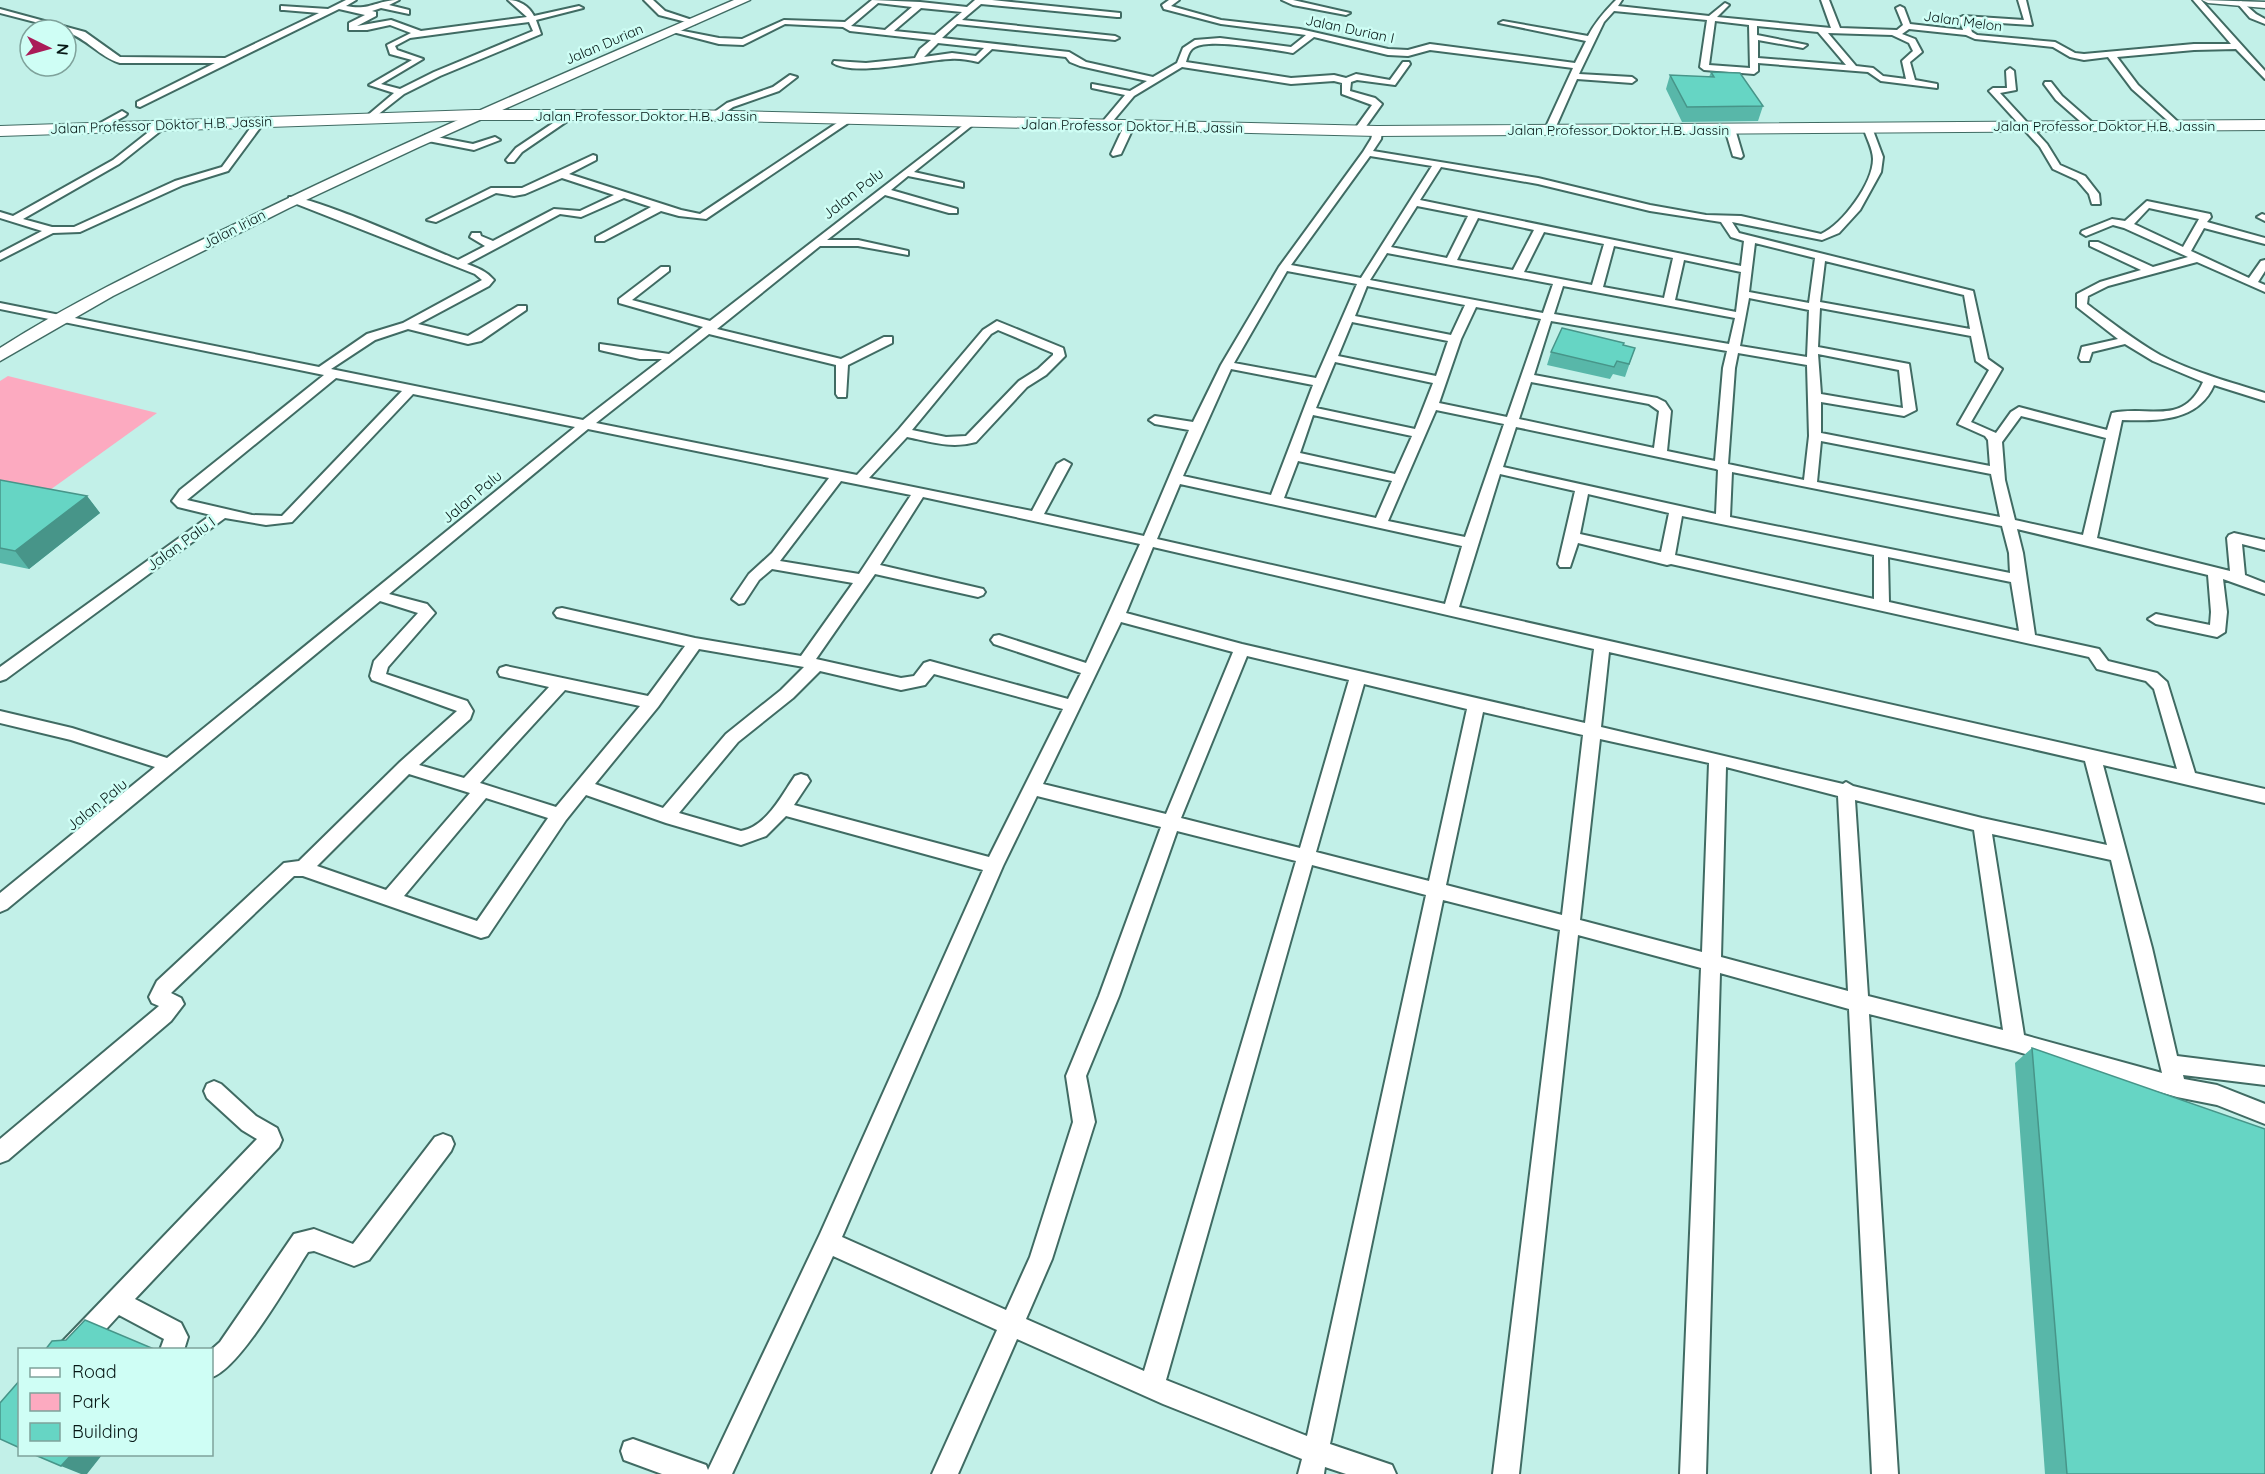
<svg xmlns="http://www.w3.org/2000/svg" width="2265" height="1474" viewBox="0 0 2265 1474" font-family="Quicksand,sans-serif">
  <rect width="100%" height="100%" fill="#c2f0e8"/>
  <!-- green -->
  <path fill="#fcaac0" d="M8,376l149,37 -114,82 -43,-9v-105z"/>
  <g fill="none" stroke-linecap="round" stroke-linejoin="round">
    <!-- street casing -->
    <g stroke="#406b63" stroke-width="4">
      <path id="street" d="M346,0h10l-10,6c25,5 30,-6 53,-6l-10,5 20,5v4l-28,-6 -9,3 4,1v4l-19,10 34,-6 30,11 106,-14 -19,-17c11,0 21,6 26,16l45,-10 4,2 -47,12 5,14 -101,42 -36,18 -33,26 -5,-3 2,-2 26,-22 -25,-8 43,-25 -22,-6 -3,-9 24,-12 -21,-8 -23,5h-18v-7l16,-8 -26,-6 -199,98 -3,-1v-4l78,-39h-95c-21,-6 -33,-25 -54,-31v-2l-66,-17v-4l85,23 35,25 105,1 94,-45 -35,-3h-3v-4l47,3zM529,22l4,9 -99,41 -34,17 -19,-5 42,-25 -26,-9 -2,-4 15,-8z
        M644,0h9l12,11 33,11 -4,2 -35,-9z
        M872,0l48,2 47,5 8,-7h17l128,13v4h-3l-136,-13 -19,16 153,16 4,2 -4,2 -158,-16 -15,14 127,14 17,10 67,15 24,-14 6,-15 12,-8 25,-2 71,9 15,-12 -85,-11 -57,-15 -2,-4 7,-5h10l-8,6 50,14 79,9 88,20 20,1 22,-6 145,19 11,-22 -87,-18 4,-2 85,15c8,-15 17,-25 28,-36h6l-4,6 91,10 16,-13 4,2 -12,12 114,11 -10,-28h8l11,28 57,2 6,-5 -7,-17 4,-2 4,2 6,16 53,6 -4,-12 4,-2 61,4 -6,-20h8l6,25 -64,-4 4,11 5,3 78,7 20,11 9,1 110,-10h37l-38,-44h8l64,71v8l-29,-30 -42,1 -77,7 21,28 41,38v4l-3,1 -44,-39 -24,-32 -24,3 -14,-3 -17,-10 -78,-8 -9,-4 -57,-6 -7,5 13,5 7,13 -12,10 5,18 22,4v4l-56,-7 -13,-9 -110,-9v8l-4,3 -50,-4 -4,-3 7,-47 -93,-9 -10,11 -25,52 53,3 4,3 -4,3 -55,-4 -23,52 -5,3 -5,-3 29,-63 -143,-18 -22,6 -20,-1 -74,-18 -21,16c-20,-3 -82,-15 -98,-6 -6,3 -7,9 -9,15l105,16 43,-3 12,3 10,-4 34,6 13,-18h6l1,2 -15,21 -38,-5 -6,2 -1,9 25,7 7,6 -20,28 -8,-2 18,-25 -30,-11v-11l-8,-2 -43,3 -109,-17 -48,29 -27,32 -3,1 -5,-3 26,-31 -33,-7v-4l38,7 17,-10 -67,-15 -10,-4 -4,-5 -74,-8 -14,13c-9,-2 -19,-4 -28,-3 -27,1 -96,18 -117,4l1,-2 32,2 49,-5 5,-9 11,-9 -81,-9 -7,-4 -58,-3 -42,21 -24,-1 -50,-13 4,-2 46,9 23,1 42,-19 61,2zM878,3l34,4 -27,23 -34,-4zM921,8l41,4 -27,23 -41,-4zM1715,21l34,4 1,43 -41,-3zM1757,26l61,6 28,33 -88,-7v-18l45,8 4,-3 -50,-10zM1828,33l64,2 17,8 4,8 -11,10 4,18 -23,-3 -10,-8 -17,-2zM938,43l46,5 -8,8 -24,-3 -28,4z
        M1282,0h11l57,13 -4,2 -53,-10z
        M2241,1l15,13 9,5v5l-15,-6 -13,-15z
        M2010,68l4,3 2,19 -16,3 47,51 13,21 25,11 14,18 1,10h-8l-3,-10 -12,-14 -24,-11 -13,-22 -51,-56 4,-3h14l-1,-17z
        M790,75l7,2 -18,14 -46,16 -16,11 -8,-2 18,-13 46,-16z
        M2045,82h6l11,14 32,28v4h-6l-32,-28 -12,-16z
        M122,111l5,3 -2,2 -24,13 -8,-2z
        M568,113l8,2 -54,37 -8,10h-6l-2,-2 10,-12z
        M846,117l8,2 -148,100 -27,-3 -18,-5 -57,30h-8v-4l55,-30 -27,-9 -43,19 -21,-3 -93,50c11,4 19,7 27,16l-5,6 -71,38 50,12 50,-30h8v4l-45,31 -13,3 -60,-15 -33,11 -44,29 252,51 79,-61h-22l-36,-8 -4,-1v-6l69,10 34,-27 -84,-24v-4l42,-32h8v4l-37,29 78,21 261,-202 5,3 -2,2 -60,48 49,11v4l-55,-11 -17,14 66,19v4h-8l-64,-18 -58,45h31l50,11v4l-50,-9h-38l-103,83 124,30 43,-22h8v6l-44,22 -2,32h-8l-2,-3v-29l-127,-31 -113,89 261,52 42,-46 84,-99 14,-9 66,27 2,8 -19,19 -19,12 -51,55c-24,7 -45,0 -69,-5l-38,41 163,33 25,-47 7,-4 7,4 -27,50 100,22 45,-106 -34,-6 -6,-4 6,-4 38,6 28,-57 58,-98 84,-115 8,-13 3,-10 8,2 -1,8 -8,12 165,27 112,27 56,10 35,1 80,18c22,-10 52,-51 52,-75 0,-10 -7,-22 -10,-32l8,-2 12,32 -2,15 -21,38 -21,23 -17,7 -90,-18 7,11 234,58 15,68 14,10 -31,53 25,11 15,-21 8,-5 88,23 5,-17c36,-8 71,14 91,-31l-50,-21 -28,-17 -33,8 -3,9h-8l-2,-3 3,-11 36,-8 -41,-32v-13l23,-12 41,-12 -51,-24v-4h8l55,25 35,-10 -64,-29 -11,-3 -27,11 -5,-3 1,-2 30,-12 13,2 22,-20 63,13 1,3 -4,5 58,16v6l-61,-16 -13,23 58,27 12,-17 4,-1v11l-7,11 7,3v7l-68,-30 -89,24 -20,10 -1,8c24,18 47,36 73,51 32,17 70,27 105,38v8l-51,-16c-16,37 -57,36 -92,35l-25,118 133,33 -3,-33 2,-3 5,-2 31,7v10l-23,-6 3,31 20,8v11l-42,-15 4,33 -2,20 -8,5 -61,-13 -8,-5 8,-5 54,11 1,-13 -3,-37 -191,-46 6,24 12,82 64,14 9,12 49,12 10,9 28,91 70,16v14l-162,-38 49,183 25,108 88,11v18l-82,-10 1,4 33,6 48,19v20l-48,-19 -40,-8 -162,-46 -146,-37 29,460h-26l-23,-465 -129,-36 -14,501h-26l21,-506 -123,-33 -59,539h-26l67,-544 -117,-30 -113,544 62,21 4,9h-50l-21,-7 -1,7h-26l4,-15 -139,-55 -146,-65 -59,135h-26l65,-144 -164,-74 -101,218h-70l-38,-14 -3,-9 3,-9 9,-3 73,26 2,5 112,-236 163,-364 -197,-54 -20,20 -25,9 -75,-22 -80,-28 -20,25 -78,116 -7,2 -178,-62h-9l-123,117 10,5 3,6 -13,17 -163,139 -8,3v-24l159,-133 -7,-3 -3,-6 8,-16 127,-118 15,-2 101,-99 57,-51 -85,-31 -2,-4 4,-15 44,-48 -38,-12 -373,308 -7,3v-19l155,-126 -84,-27 -71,-17v-12l72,17 95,30 408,-331 -162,-33 -121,128 -26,3 -41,-7 -219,161 -6,2v-14l211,-152 -33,-8 -6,-6 8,-11 144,-115 -324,-66v-6l319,64 48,-33 36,-11 79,-43 -7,-6 -186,-73v-4c20,-3 142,52 169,63l27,-14 -15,-9 2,-4h8l1,3 12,5 61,-32 26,2 34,-16 -52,-17 -37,16 -11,2 -18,-3 -60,29 -9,-2 64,-32h31l71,-33 3,1v4l-27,14 112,36 19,4zM1370,156l62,10 -71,112 -70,-13zM1441,167l97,17 112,27 71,11 10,15 13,4 -3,25 -321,-66zM1417,206l51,10 -21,42 -56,-11zM2149,208l50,11 -16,28 -49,-23zM1478,218l56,12 -21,40 -56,-10zM1544,232l60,12 -12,41 -68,-13zM1755,243l60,15 -6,45 -60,-11zM1614,246l59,12 -9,40 -61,-11zM1387,253l166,31 -10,29 -173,-33zM1684,260l57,12 -5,40 -61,-12zM1825,261l139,34 6,34 -150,-27zM1287,271l70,13 -41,94 -82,-15zM1367,286l98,19 -14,30 -96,-19zM1563,286l172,32 -6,26 -175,-30zM1749,298l60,12 -2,47 -67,-11zM1476,307l65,12 -34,98 -68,-14 22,-64zM1820,308l151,28 5,25 13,9 -31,54 27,12 3,4 2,26 -169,-33v-31l83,14 12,-6 -7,-46 -91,-17zM1551,321l176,30 -4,17 -8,93 -48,-10 4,-40 -6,-9 -8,-4 -123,-23zM1352,322l96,19 -12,35 -98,-20zM998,330l55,23v2l-15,14 -19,12 -53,55 -20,1 -34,-7 79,-96zM1738,353l69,12 2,71 -5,44 -76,-16 7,-96zM1818,354l81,16 4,38 -82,-14zM1335,362l98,21 -18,46 -99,-21zM1231,369l82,16 -42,110 -88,-19zM336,378l66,13 -120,125 -30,-1 -65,-15zM1531,382l118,22 10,7 -5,37 -135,-29zM1436,410l68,14 -39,113 -77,-16zM1313,415l99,21 -17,38 -95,-21zM2021,416l85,22 -23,97 -68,-15 -10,-40 -3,-38zM1516,427l200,42 2,1 -2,44 -213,-47zM588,429l241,49 -57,75 -23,21 -17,25 7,5 5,-1 15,-23 13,-11 81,14 -52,73 -106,-18 -133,-30 -5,1 -3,4 3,4 128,29 -37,50 -142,-30 -6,2 -2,4 2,4 49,11 -85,91 -45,-13 51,-46 3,-8 -6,-10 -81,-27 2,-7 47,-54 -8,-9 -38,-10zM1821,441l170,33 9,43 -183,-35zM1298,461l94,20 -16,37 -92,-20zM1732,472l270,54 7,27 1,20 -280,-56zM1500,474l75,17 -17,73 2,3h10l8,-24 89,22 4,-1 418,93 8,12 49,12 8,8 23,80 -718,-162zM841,481l70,14 -52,79 -79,-13zM1180,484l282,62 -17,58 -288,-65zM1588,494l81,19 -8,39 -81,-18zM923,497l217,47 -54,119 -87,-28 -5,1 -3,4 3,4 87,29 -13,26 -138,-38 -6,2 -10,13 -13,2 -85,-19 59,-85 103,23 5,-2 2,-3 -2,-3 -103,-24zM1682,516l192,39v44l-199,-44zM1153,547l441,102 -9,74 -343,-79 -116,-31zM1888,557l123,25 8,49 -130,-29zM1121,622l112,30 -67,162 -123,-30zM699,649l105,18 -23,23 -55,44 -63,74 -68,-24 63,-77zM1609,652l476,109 22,84 -125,-27 -129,-32 -7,-4 -3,2 -242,-57zM1247,656l102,24 -49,168 -119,-30zM820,671l81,19 24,-5 9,-11 129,35 -74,148 -195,-52 16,-24 -3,-5 -6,-2 -6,2c-14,20 -28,50 -54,55l-62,-18 59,-71 55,-44zM1364,684l103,25 -38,172 -113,-29zM565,690l75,16 -84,101 -76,-24zM1483,712l100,23 -21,180 -116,-30zM1600,739l109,24 -7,189 -122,-32zM1726,767l112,29 10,195 -127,-34zM409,774l61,19 -84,97 -69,-24zM1037,796l124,31 -62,169 -33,80 7,46 -43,135 -24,53 -164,-73 161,-371zM486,798l62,20 -71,103 -73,-25zM1855,800l119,30 29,200 -135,-34zM1177,831l119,30 -152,510 -118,-52 26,-60 43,-137 -9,-46 33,-80zM1992,834l119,26 51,213 -138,-38zM1312,865l114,30 -119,541 -141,-56z
        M257,119l8,2 -37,50 -45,14 -103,47 -27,1 -53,27v-7l42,-22 -42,-13v-6l13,4 100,-56 47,-37 8,2 -49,39 -96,55 29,8h22l101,-46 47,-14z
        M1129,123l5,3 -13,28 -8,2 -2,-2 13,-28z
        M1730,126l5,3 8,27 -2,2 -8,-2 -8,-27z
        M426,135l47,9 22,-7 5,3 -26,10 -51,-10 -2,-2z
        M2262,214l3,1v6l-8,-4z
        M214,1081l7,3 35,32 21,12 5,12 -3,7 -144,152 46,24 7,14 -4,13h-24l4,-11 -45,-24 -32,35h-29l4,-8 195,-203 -15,-9 -35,-32 -3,-7 3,-7z
        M443,1134l8,3 3,7 -3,7 -82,109 -15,6 -40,-15 -6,1c-18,28 -68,116 -96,125l-1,-27 9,-8 74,-108 20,-5 39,15 82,-107z"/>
    </g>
    <!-- secondary casing -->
    <g stroke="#406b63" stroke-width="3">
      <path id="secondary" d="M734,0h16l-331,147 -130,61 -176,88 -113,65v-13c75,-48 156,-86 237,-125 163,-80 330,-151 497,-223z
        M2202,0l63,2v6l-57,-5z"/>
    </g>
    <!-- highway casing -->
    <g stroke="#406b63" stroke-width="2">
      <path id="highway" d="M475,110h215l687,16 888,-6v10l-888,6 -687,-16h-215l-475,16v-10z"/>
    </g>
    <!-- street -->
    <use href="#street" fill="#fff" fill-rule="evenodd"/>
    <!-- secondary -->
    <use href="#secondary" fill="#fff" fill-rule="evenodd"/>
    <!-- highway -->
    <use href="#highway" fill="#fff" fill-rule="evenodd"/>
  </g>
  <!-- wall -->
  <path fill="#58b7a9" d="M1711,72l52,34 -5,15 -76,1 -16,-33 4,-14 39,2z
    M1623,345l12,3 -10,29 -12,-3 -3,5 -63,-14 4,-13z
    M0,480l87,16 13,17 -71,56 -29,-6z
    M2032,1048l233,426h-220l-30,-411z"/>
  <!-- shaded-wall -->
  <path fill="#479589" d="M87,496l13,17 -71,56 -14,-18z
    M71,1455h31l-15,19h-6l-20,-8z"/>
  <!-- building -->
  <path fill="#66d5c4" stroke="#479589" stroke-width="1.5" d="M1711,72l29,1 23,33 -76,1 -17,-32 44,2z
    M1562,328l62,15 -1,2 12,3 -6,16 -12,-3 -3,6 -63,-15z
    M0,480l87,16 -72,55 -15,-3z
    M2032,1048l233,81v345h-198z
    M85,1320l69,29 -1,1h-108l7,-9 14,-1z
    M20,1380v68l-20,-9v-36z
    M35,1455h36l-10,11z"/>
  <g text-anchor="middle" stroke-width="5" stroke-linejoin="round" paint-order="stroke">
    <!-- far-street labels -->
    <g font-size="14" fill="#061715" stroke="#cffef5">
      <text transform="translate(1963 21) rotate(8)" y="5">Jalan Melon</text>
      <text transform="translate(1350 29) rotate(12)" y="5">Jalan Durian I</text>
      <text transform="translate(604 44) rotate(-23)" y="5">Jalan Durian</text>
      <text x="646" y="121">Jalan Professor Doktor H.B. Jassin</text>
      <text transform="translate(161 125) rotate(-2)" y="5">Jalan Professor Doktor H.B. Jassin</text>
      <text transform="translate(1132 126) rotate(1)" y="5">Jalan Professor Doktor H.B. Jassin</text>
      <text x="2104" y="131">Jalan Professor Doktor H.B. Jassin</text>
      <text x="1618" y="135">Jalan Professor Doktor H.B. Jassin</text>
      <text transform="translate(234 229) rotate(-27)" y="5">Jalan Irian</text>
    </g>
    <!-- street labels -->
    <g font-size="15" fill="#061715" stroke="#cffef5">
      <text transform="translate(853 194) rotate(-38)" y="5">Jalan Palu</text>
      <text transform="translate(472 497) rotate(-40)" y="5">Jalan Palu</text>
      <text transform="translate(181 544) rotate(-36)" y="5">Jalan Palu I</text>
      <text transform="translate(97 805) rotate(-39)" y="5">Jalan Palu</text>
    </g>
  </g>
  <!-- legend -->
  <rect x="18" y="1348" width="195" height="108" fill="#cffef5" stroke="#7fa29b" stroke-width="1.5"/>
  <rect x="30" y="1368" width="30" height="9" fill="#ffffff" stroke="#7fa29b" stroke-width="1.5"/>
  <text x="72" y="1378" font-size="18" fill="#061715">Road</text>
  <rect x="30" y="1393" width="30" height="18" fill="#fcaac0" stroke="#7fa29b" stroke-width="1.5"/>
  <text x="72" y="1408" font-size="18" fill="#061715">Park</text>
  <rect x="30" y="1423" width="30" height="18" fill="#66d5c4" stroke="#7fa29b" stroke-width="1.5"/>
  <text x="72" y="1438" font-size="18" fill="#061715">Building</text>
  <!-- north arrow -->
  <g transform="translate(48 48) rotate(95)"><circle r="28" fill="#cffef5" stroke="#7fa29b" stroke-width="1.5"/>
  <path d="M0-4.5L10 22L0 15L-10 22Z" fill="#aa1b58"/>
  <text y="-9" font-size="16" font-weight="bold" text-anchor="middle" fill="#061715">N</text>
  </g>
</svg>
